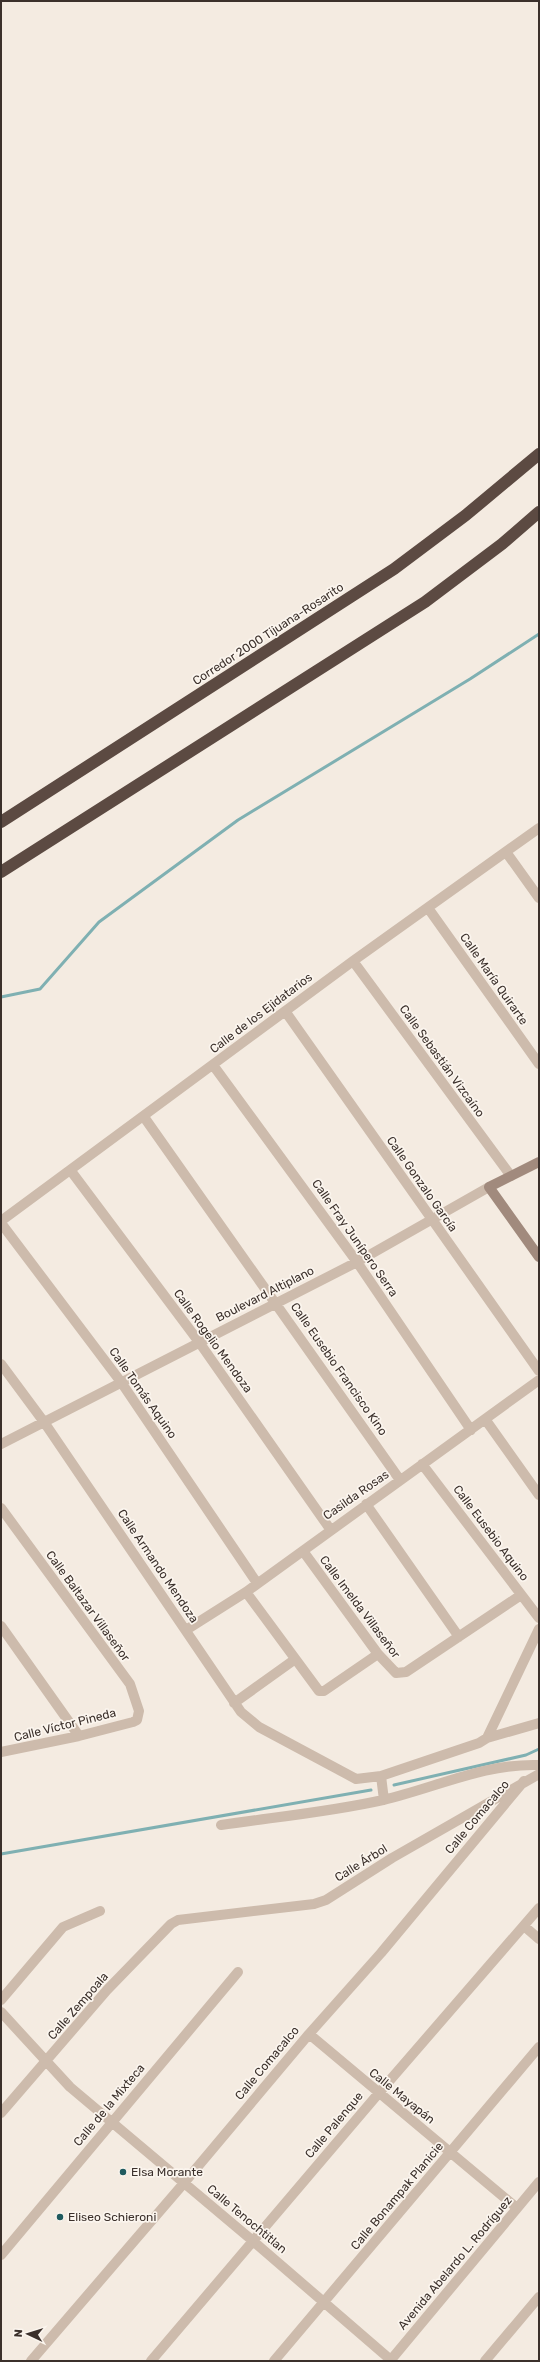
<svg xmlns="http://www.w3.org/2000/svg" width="540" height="2362" viewBox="0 0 540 2362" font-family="Rubik,sans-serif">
  <rect width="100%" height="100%" fill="#f4ebe1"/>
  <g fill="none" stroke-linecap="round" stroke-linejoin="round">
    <!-- stream -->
    <path stroke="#7fb0b2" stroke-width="3" d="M1,997l39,-8 59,-67 139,-102 232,-141 69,-45
      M394,1785l132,-30 13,-6
      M1,1854l370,-64"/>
    <!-- street -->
    <path stroke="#cdbbac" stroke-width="10" d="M506,852l33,46
      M428,908l111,156
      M353,961l158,215
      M285,1011l254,360
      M213,1065l144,197 114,168
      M144,1117l256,363
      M71,1171l128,171 131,187
      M1,1221l352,-260 186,-133
      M1,1223l120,159 136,201
      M1,1364l43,58 197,290 18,15 97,52 25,-3 98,-33 8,-5 52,-109
      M485,1419l54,76
      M1,1444l356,-182 132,-75
      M422,1464l117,154
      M366,1504l93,133
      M1,1508l129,176 9,27 -2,9 -4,2 -54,14 -78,16
      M303,1551l75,103 18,19 10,-1 115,-77
      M246,1592l73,99h5l54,-37
      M1,1626l78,110
      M186,1630l60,-38 293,-212
      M234,1703l60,-43
      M487,1738l52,-15
      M381,1776l3,24
      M221,1825c54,-8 109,-13 162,-25 52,-12 102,-37 156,-35
      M524,1926l15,13
      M1,2000l62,-73 37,-16
      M1,2012l69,75 183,154 139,120
      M309,2034l208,174
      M1,2113l106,-123 64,-66 7,-4 136,-16 12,-4 66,-42 147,-84
      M1,2255l237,-283
      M31,2361l153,-178 125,-149 72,-81 143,-172
      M151,2361l227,-267 161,-186
      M274,2361l265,-314
      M390,2361l149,-179
      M485,2361l54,-64"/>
    <!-- secondary -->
    <path stroke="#a18a7d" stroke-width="10" d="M539,1162l-50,25 50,70"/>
    <!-- highway -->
    <path stroke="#5c4a42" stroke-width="12" d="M1,822l393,-253 72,-54 73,-61
      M1,872l424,-270 77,-58 37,-32"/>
  </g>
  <!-- markers -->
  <g fill="#1f5a5e" stroke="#fbf5ee" stroke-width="1.5">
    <circle cx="123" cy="2172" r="4"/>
    <circle cx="60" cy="2217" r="4"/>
  </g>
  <g text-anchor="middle" stroke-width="3.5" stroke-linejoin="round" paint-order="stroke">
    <!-- street labels -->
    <g font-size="12" fill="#3b302b" stroke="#fbf5ee">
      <text transform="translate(268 634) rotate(-33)" y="4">Corredor 2000 Tijuana-Rosarito</text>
      <text transform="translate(494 979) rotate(55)" y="4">Calle María Quirarte</text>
      <text transform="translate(261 1013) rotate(-37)" y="4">Calle de los Ejidatarios</text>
      <text transform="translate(442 1061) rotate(54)" y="4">Calle Sebastián Vizcaíno</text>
      <text transform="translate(422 1184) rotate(55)" y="4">Calle Gonzalo García</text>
      <text transform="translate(355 1238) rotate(55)" y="4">Calle Fray Junípero Serra</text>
      <text transform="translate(265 1294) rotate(-27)" y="4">Boulevard Altiplano</text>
      <text transform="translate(213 1341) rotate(54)" y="4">Calle Rogelio Mendoza</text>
      <text transform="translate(339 1369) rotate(55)" y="4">Calle Eusebio Francisco Kino</text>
      <text transform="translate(143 1393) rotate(55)" y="4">Calle Tomás Aquino</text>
      <text transform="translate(356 1495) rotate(-35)" y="4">Casilda Rosas</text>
      <text transform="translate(491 1533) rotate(53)" y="4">Calle Eusebio Aquino</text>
      <text transform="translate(158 1566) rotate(56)" y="4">Calle Armando Mendoza</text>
      <text transform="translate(88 1606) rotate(54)" y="4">Calle Baltazar Villaseñor</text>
      <text transform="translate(360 1607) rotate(53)" y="4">Calle Imelda Villaseñor</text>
      <text transform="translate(65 1725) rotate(-14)" y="4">Calle Víctor Pineda</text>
      <text transform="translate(477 1817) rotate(-50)" y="4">Calle Comacalco</text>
      <text transform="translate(361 1863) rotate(-32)" y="4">Calle Árbol</text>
      <text transform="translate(78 2006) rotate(-49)" y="4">Calle Zempoala</text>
      <text transform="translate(267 2063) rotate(-50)" y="4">Calle Comacalco</text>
      <text transform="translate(402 2096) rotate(39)" y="4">Calle Mayapán</text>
      <text transform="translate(109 2105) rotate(-50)" y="4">Calle de la Mixteca</text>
      <text transform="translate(334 2125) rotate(-50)" y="4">Calle Palenque</text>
      <text transform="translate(397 2196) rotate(-50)" y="4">Calle Bonampak Planicie</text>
      <text transform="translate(247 2219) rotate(40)" y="4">Calle Tenochtitlan</text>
      <text transform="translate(455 2263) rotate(-50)" y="4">Avenida Abelardo L. Rodríguez</text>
    </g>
    <!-- poi labels -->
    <g font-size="12" fill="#3b302b" stroke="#fbf5ee" text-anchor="start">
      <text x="131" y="2176">Elsa Morante</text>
      <text x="68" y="2221">Eliseo Schieroni</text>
    </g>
  </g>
  <!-- border -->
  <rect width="540" height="2362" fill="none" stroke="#3b302b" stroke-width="4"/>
  <!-- north arrow -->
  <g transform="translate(28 2334) rotate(274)" stroke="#fbf5ee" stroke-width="3" paint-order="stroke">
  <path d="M0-3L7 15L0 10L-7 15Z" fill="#3b302b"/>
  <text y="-6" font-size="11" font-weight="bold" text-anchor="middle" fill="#3b302b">N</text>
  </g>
</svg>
